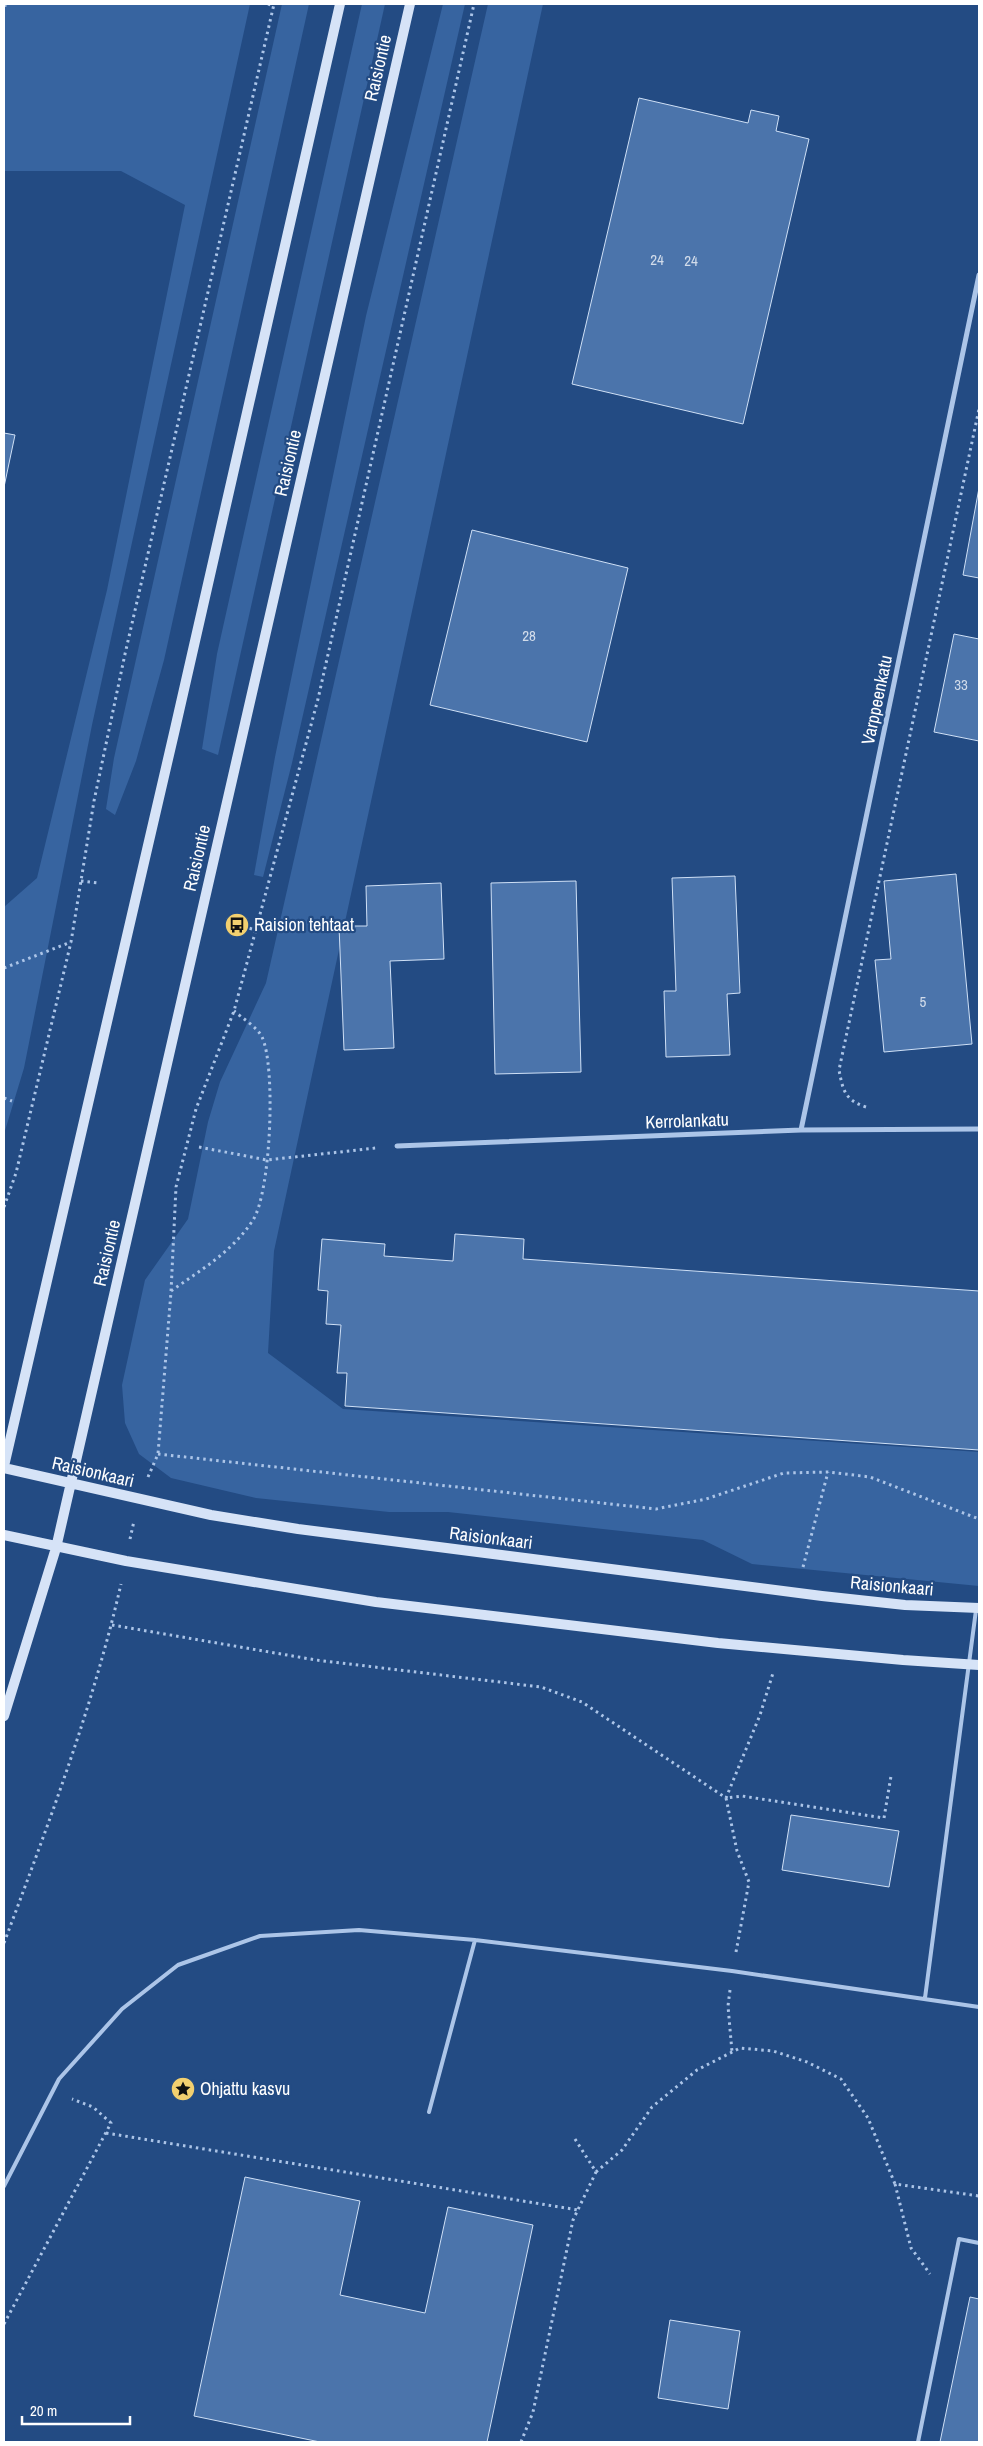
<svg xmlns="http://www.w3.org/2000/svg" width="983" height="2446" viewBox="0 0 983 2446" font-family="'Archivo Narrow',sans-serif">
  <rect width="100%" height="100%" fill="#234b83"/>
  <!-- green -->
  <path fill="#3764a0" d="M4,4h246l-158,721 -68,343 -20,66v-227l33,-29 70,-288 78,-385 -64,-34h-117z
    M282,4h27l-145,656 -28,101 -21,54 -9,-6 8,-51z
    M362,4h23l-167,751 -16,-6 15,-95z
    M443,4h22l-173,759 -29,114 -9,-2 21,-118 91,-441z
    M488,4h55l-269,1247 -6,102 75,56 636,43v134l-227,-22 -49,-24 -255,-28h-59l-133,-14 -85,-20 -32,-24 -14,-31 -3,-38 23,-105 43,-61 20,-97 12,-40 46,-99z"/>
  <!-- building -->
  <path fill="#4b74ab" stroke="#cfe0f6" d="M639,98l109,25 3,-13 28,6 -3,15 33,8 -66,285 -171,-40z
    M4,433l11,2 -11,52z
    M979,488v90l-16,-3z
    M472,530l156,38 -41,174 -157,-37z
    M954,634l25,5v102l-45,-9z
    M956,874l16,170 -88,8 -9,-92 16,-1 -7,-78z
    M735,876l5,117 -13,1 3,61 -64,2 -2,-66h12l-4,-113z
    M576,881l5,191 -86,2 -4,-191z
    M441,883l3,76 -54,2 4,87 -50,2 -5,-124h28l-1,-40z
    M455,1234l69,5 -1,20 456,32v159l-634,-44 2,-33h-10l4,-48 -15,-1 2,-33 -10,-1 4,-51 63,5 -1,12 69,5z
    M791,1815l108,16 -10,56 -107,-17z
    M245,2177l115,24 -20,94 85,18 23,-106 85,18 -46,217h-167l-126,-26z
    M970,2297l9,2v143h-39z
    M670,2320l70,11 -12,78 -70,-11z"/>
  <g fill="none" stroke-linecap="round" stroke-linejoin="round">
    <!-- path -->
    <path stroke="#acc5e8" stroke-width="3" stroke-dasharray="2.5 4" stroke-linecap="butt" d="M268,4l6,2
      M4,6l4,-2
      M81,881l17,2
      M237,925l19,5
      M4,968l67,-26
      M4,1098l8,3
      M866,1107c-21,-7 -23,-16 -27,-37l140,-661
      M199,1147l68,13 109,-12
      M4,1207l12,-34 55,-231 23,-141 31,-147 149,-650
      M171,1291c30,-21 62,-40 82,-71 18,-28 23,-154 9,-183 -5,-10 -20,-19 -28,-26
      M158,1454l498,55 50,-10 78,-26 44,-1 42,5 109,42
      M148,1477l10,-23 13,-162 5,-105 20,-78 38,-98 84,-312 156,-695
      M130,1539l4,-18
      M803,1567l25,-95
      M112,1625l204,35 225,27 41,15 144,96 34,-83 13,-42
      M4,1943c44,-118 89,-236 117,-359
      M736,1952l13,-70 -12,-31 -11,-53 16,-2 142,22 7,-42
      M730,1990l-2,16 4,46
      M106,2133l472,77
      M575,2139l21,33 26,-22 30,-43 45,-37 43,-22 33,3 34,11 34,17 27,39 27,66 84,12
      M895,2184l16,64 19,26
      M4,2324l107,-201 -18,-16 -21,-8
      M521,2442l12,-30 40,-192 23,-48"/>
    <!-- service -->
    <path stroke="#acc5e8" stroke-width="4" d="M925,1998l51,-388
      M429,2112l46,-172
      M4,2186l55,-107 63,-70 56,-44 82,-29 99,-6 116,10 257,31 247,36
      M918,2442l41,-203 20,4"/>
    <!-- minor -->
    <path stroke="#acc5e8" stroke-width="5" d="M801,1130l178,-855
      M397,1146l404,-16 178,-1"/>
    <!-- secondary -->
    <path stroke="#d6e3f7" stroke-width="10" d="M4,1466l171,-737 165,-725
      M4,1468l207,47 87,14 524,67 83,9 74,3
      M4,1535l122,26 250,41 342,41 185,17 76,5
      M4,1716l52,-168 354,-1544"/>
  </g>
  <!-- icons -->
  <defs>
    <g id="bus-disc" transform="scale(1.25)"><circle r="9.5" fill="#f3d06f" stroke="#234b83"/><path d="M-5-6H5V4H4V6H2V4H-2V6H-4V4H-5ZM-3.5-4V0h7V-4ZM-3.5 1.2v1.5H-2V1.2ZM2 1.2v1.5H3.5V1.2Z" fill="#111"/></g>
    <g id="sight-disc" transform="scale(1.25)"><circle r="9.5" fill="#f3d06f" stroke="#234b83"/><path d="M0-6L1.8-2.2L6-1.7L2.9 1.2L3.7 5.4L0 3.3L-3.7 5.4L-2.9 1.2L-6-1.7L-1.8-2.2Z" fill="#111"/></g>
  </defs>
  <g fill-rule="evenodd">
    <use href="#bus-disc" x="237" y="925"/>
    <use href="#sight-disc" x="183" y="2089"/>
  </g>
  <g text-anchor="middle" stroke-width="4.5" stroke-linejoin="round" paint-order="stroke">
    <!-- number labels -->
    <g font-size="15" fill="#d2dcea">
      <text x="657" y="265">24</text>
      <text x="691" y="266">24</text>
      <text x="529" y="641">28</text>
      <text x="961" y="690">33</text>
      <text x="923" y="1007">5</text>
    </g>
    <!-- street labels -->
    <g font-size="18" fill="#fff" stroke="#234b83">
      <text transform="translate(378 68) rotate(-77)" y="6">Raisiontie</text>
      <text transform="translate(288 463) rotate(-77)" y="6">Raisiontie</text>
      <text transform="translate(877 700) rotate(-78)" y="6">Varppeenkatu</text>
      <text transform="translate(197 858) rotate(-77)" y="6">Raisiontie</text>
      <text transform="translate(687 1121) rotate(-2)" y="6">Kerrolankatu</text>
      <text transform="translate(107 1253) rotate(-77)" y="6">Raisiontie</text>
      <text transform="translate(93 1472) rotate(13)" y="6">Raisionkaari</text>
      <text transform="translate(491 1538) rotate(7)" y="6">Raisionkaari</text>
      <text transform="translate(892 1586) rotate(5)" y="6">Raisionkaari</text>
    </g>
    <!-- poi labels -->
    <g font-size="18" fill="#fff" stroke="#234b83" text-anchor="start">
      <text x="254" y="931">Raision tehtaat</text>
      <text x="200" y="2095">Ohjattu kasvu</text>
    </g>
  </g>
  <!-- border -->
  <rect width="983" height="2446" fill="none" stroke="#ffffff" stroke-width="10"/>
  <!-- scale -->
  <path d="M22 2416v8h108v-8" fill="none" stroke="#ffffff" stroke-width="2.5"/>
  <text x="30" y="2416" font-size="15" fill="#ffffff" stroke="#234b83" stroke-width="4" paint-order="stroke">20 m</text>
</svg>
